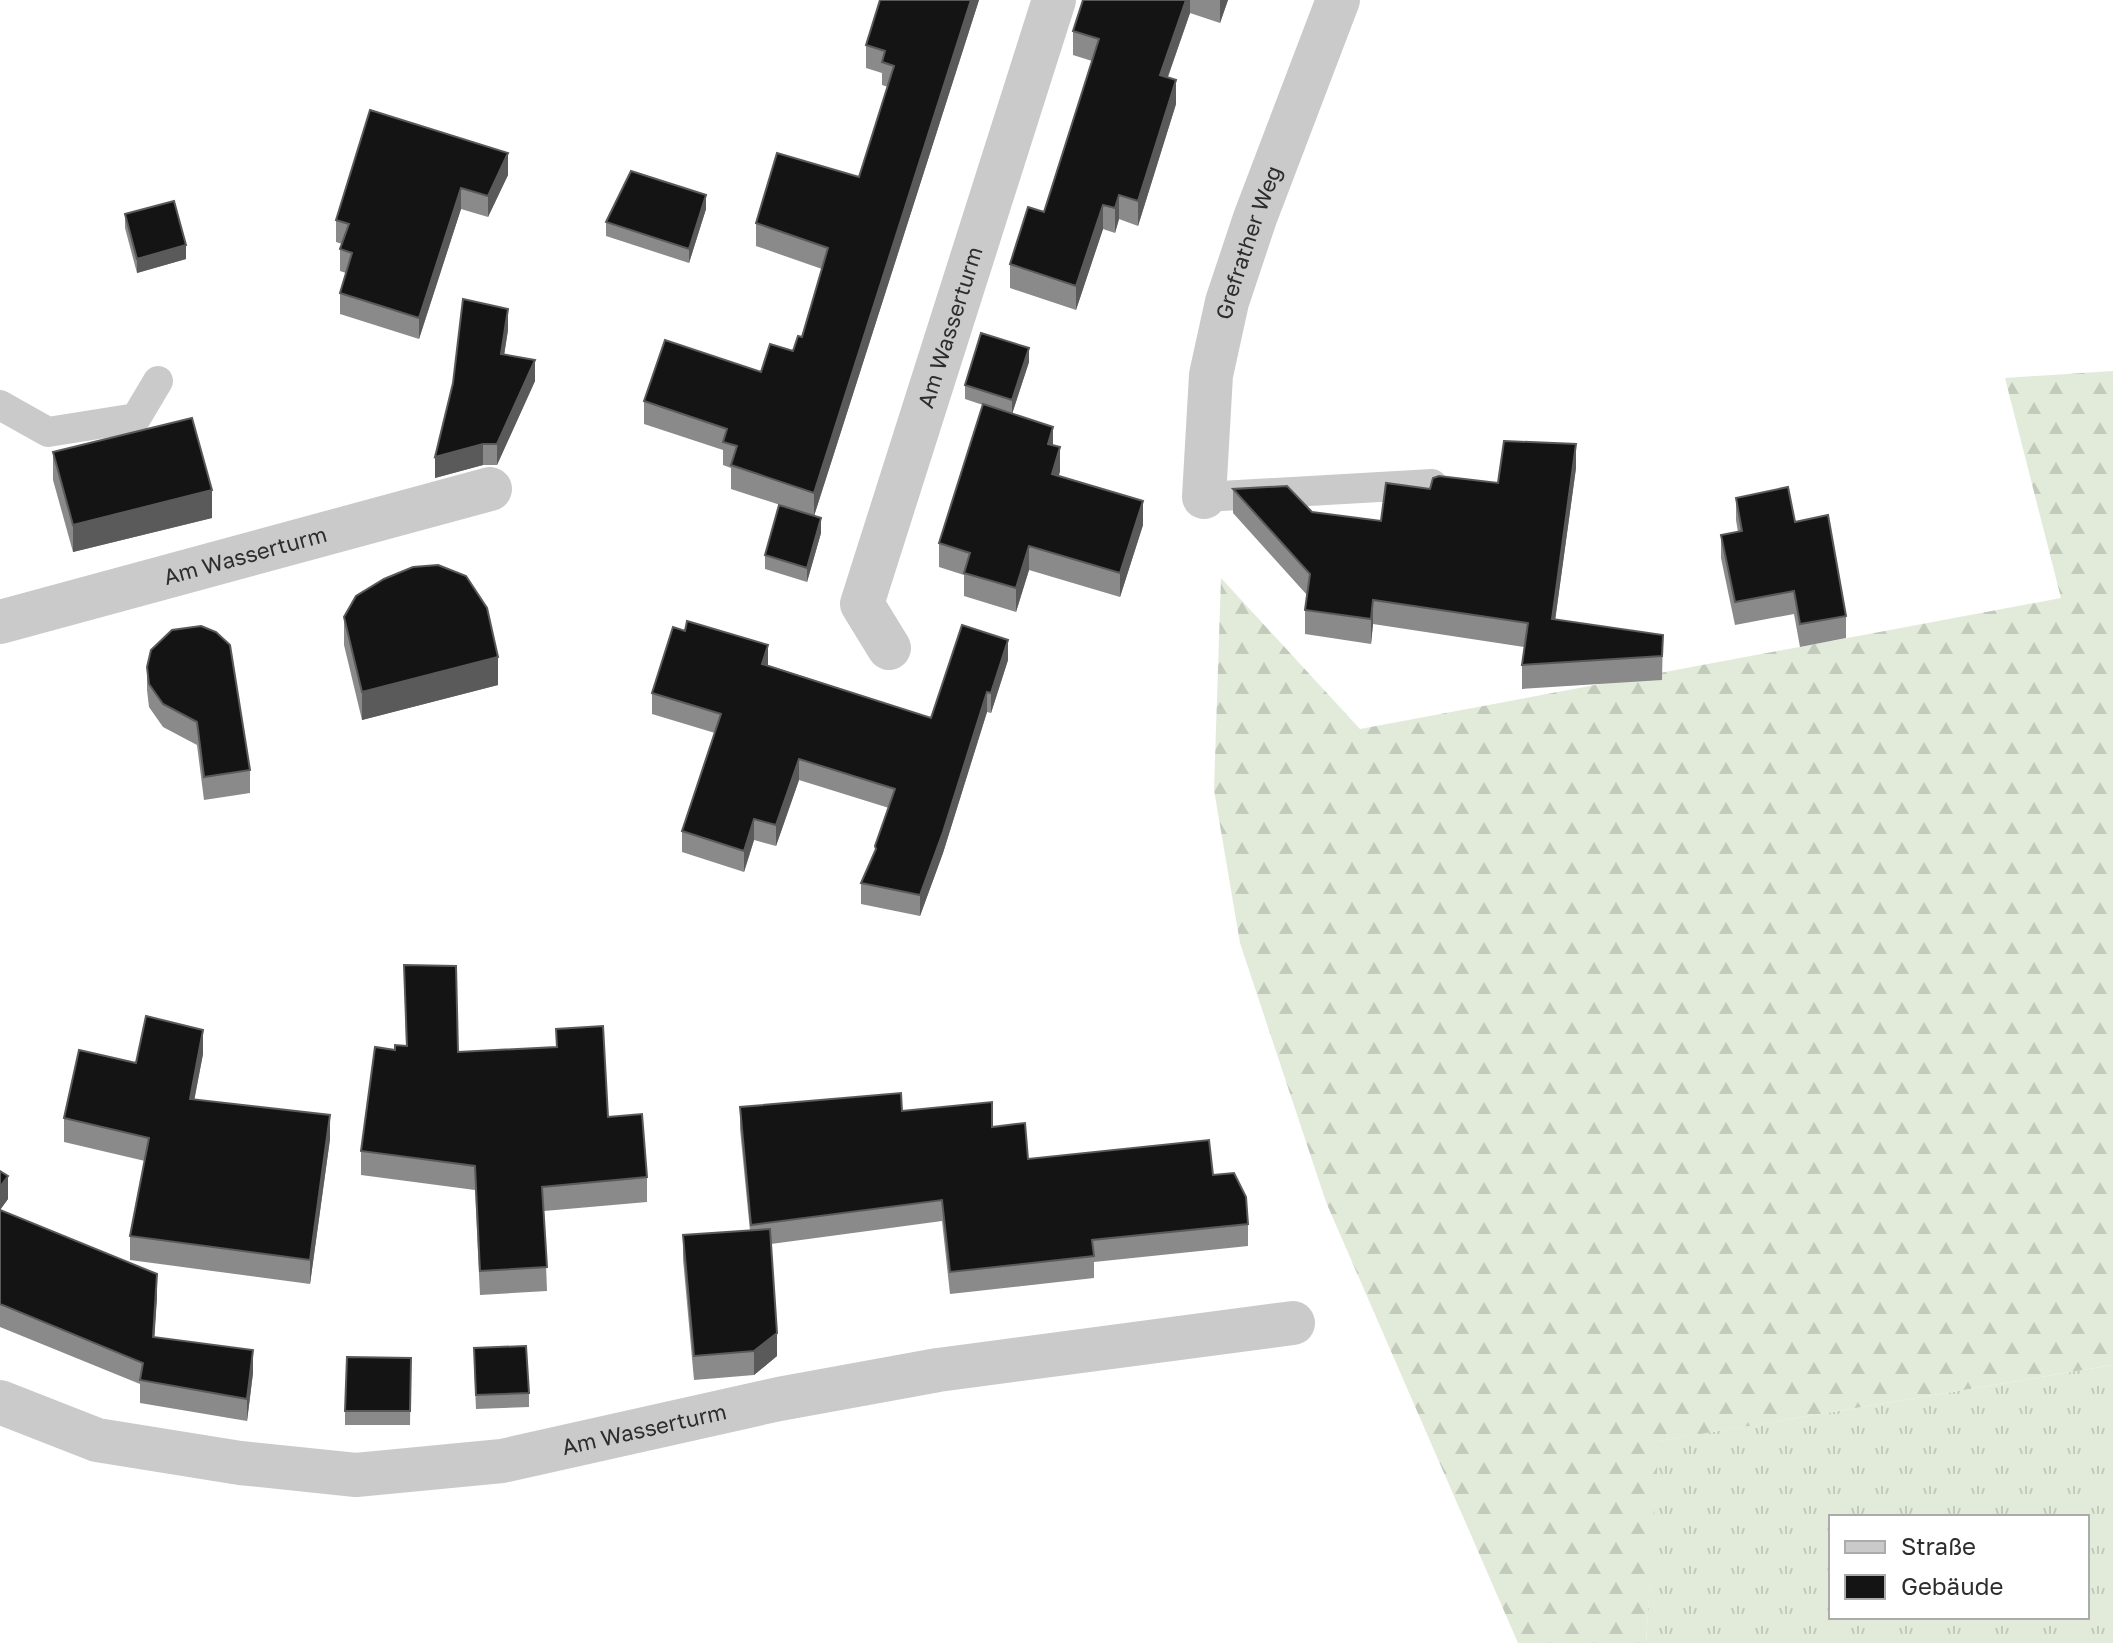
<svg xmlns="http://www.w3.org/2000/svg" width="2113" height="1643" viewBox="0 0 2113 1643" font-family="'Golos Text',sans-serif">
  <defs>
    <pattern id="grass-tufts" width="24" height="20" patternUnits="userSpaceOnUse" patternTransform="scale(2)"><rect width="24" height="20" fill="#e2ebd9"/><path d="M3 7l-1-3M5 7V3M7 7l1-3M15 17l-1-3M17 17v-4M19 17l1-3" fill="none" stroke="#c2cabb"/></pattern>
    <pattern id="forest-firs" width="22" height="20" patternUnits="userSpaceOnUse" patternTransform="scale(2)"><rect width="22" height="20" fill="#e2ebd9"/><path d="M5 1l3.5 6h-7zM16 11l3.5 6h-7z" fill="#c2cabb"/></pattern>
  </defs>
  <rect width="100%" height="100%" fill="#fff"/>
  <!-- grass -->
  <path fill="url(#grass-tufts)" fill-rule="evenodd" d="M2113,1365v278h-467l12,-202zM1831,1517h256v100h-256z"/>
  <!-- forest -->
  <path fill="url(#forest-firs)" d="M2113,371v994l-454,76 -13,202h-128l-192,-441 -86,-259 -26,-153 7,-212 139,151 701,-131 -56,-220z"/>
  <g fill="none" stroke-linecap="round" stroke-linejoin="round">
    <!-- service -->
    <path stroke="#cacaca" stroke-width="30" d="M0,405l48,27 88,-14 22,-37
      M1204,497l228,-13"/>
    <!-- minor -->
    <g stroke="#cacaca" stroke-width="44">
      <path id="s1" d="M1204,497l7,-122 16,-73 28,-84 83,-218"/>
      <path id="s2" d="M0,622l490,-133"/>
      <path id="s3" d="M889,648l-27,-44 192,-604"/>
      <path id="s4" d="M0,1402l97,38 143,23 116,12 146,-14 277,-62 159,-29 355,-47"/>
    </g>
  </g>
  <!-- wall -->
  <path fill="#8a8a8a" d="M880,0h99l-165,516 -83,-27v-21l-8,-3v-15l-79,-26v-23l117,-29 32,-21 9,-14 20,-68 -66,-23v-23l103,-46 29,-90 -6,-2v-12l-16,-5v-23z
    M1083,0h145l-8,23 -30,-10 -22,64 8,27 -38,122 -19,-7 -4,14 -12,-4 -27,81 -66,-22v-24l34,-52 48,-151 -19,-6v-24z
    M508,175l-20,42 -27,-8 -42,130 -79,-25v-21l6,-20 -6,-2v-22l2,-5 -6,-2v-22z
    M706,209l-17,54 -83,-27v-14z
    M125,214l61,45 -49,14 -12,-45z
    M508,330l-4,25 31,26 -38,84h-14l-48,13z
    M1029,362l-17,52 41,31 7,26 -1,5 84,49 -23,72 -91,-27 -13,42 -52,-16v-21l-25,-8v-24l44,-138 -18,-6v-14z
    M53,452l159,66 -139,34 -20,-72z
    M1576,468l-21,152 108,15 -1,45 -140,9v-24l2,-18 -151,-23 -2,20 -66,-10v-24l2,-15 -74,-82v-24l79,23 69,9 49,-32 68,-6z
    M1736,498l59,24 51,94v22l-46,9 -6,-33 -59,11 -14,-67v-23l17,-3 -2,-12z
    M821,533l-14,49 -42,-13v-14z
    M344,617l154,68 -136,35 -18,-75z
    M1008,660l-17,53 -4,-1 -44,141 -23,63 -59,-12v-21l14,-31v-6l14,-38 -90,-28 -23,66 -22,-6 -10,32 -62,-20v-21l33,-98 -63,-19v-21l116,-28 163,53z
    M147,667l103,103v23l-46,7 -7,-55 -34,-18 -14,-20 -2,-17z
    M404,965l54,87 98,-5v-18l52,88 39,60v25l-103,9 3,80 -67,4 -5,-105 -114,-15v-24l34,-101 11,-4z
    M203,1054l-9,45 136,40 -20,145 -180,-24v-24l15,-75 -81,-19v-24l72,-55z
    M740,1107l162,4 90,16 36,32 185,16 35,49v22l-154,16v16l-144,16 -8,-73 -171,23 6,112 -23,19 -60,5 -11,-121v-24l67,-4 -10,-102z
    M0,1171l8,28 -8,11 157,87 -3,40 99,36 -6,48 -107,-18v-19l-140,-57z
    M411,1358l-1,67h-65v-14z
    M474,1363l55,30v14l-53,2z"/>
  <!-- shaded-wall -->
  <path fill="#5a5a5a" d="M971,0h8l-165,516v-23z
    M1186,0h4v13l-30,86v-24z
    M1220,0h8l-8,23z
    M1176,80v24l-38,122v-25z
    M508,153v22l-20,42v-21z
    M461,188v21l-42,130v-21z
    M706,195v14l-17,54v-14z
    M1119,195v24l-4,14v-25z
    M1103,205v24l-27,81v-24z
    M186,245v14l-49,14v-14z
    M508,309v21l-7,45v-21z
    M1029,348v14l-17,52v-14z
    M535,360v21l-38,84v-21z
    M1053,427v24l-5,-7z
    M483,444v21l-48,13v-21z
    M1576,444v24l-24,175v-24z
    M1060,447v24l-8,27v-24z
    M212,490v28l-139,34v-27z
    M1143,501v24l-23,72v-24z
    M821,518v15l-14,49v-14z
    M1029,546v24l-13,42v-24z
    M1373,600v24l-2,20v-25z
    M1008,640v20l-17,53v-20z
    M768,645v21l-6,-2z
    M498,657v28l-136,35v-28z
    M987,692v20l-44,141 -23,63v-21z
    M799,759v21l-23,66v-21z
    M754,819v21l-10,32v-21z
    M203,1030v24l-13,69v-24z
    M330,1115v24l-20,145v-24z
    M8,1176v23l-8,11v-23z
    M157,1274v23l-4,63v-23z
    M777,1333v23l-23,19v-24z
    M253,1350v23l-6,48v-22z"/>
  <!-- building -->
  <path fill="#141414" stroke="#5a5a5a" stroke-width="2" d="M880,0h91l-157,493 -83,-28 6,-19 -14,-4 4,-13 -83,-28 21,-61 96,32 9,-28 23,7 5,-15 4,1 26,-89 -72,-25 21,-70 82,24 35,-111 -12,-4 3,-11 -19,-6z
    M1083,0h103l-26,75 16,5 -38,121 -19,-6 -4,13 -12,-3 -27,81 -66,-22 18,-57 16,5 55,-173 -26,-8z
    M370,110l138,43 -20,43 -27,-8 -42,130 -79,-25 12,-40 -12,-4 9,-25 -13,-4z
    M631,171l75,24 -17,54 -83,-27z
    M174,201l12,44 -49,14 -12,-45z
    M463,299l45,10 -7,45 34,6 -38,84h-14l-48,13 18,-74z
    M981,333l48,15 -17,52 -47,-15z
    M983,404l70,23 -5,17 12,3 -8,27 91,27 -23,72 -91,-27 -13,42 -52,-15 6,-20 -31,-10z
    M192,418l20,72 -139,35 -20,-73z
    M1504,441l72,3 -24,175 111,16 -1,21 -140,9 6,-42 -155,-23 -2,19 -66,-9 5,-36 -77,-85 54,-3 25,26 69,9 5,-38 44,6 3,-11 6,-2 59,7z
    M1788,487l7,35 33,-7 18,101 -46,8 -6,-33 -59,11 -14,-67 21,-4 -6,-33z
    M779,505l42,13 -14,50 -42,-13z
    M438,565l28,11 21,32 11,49 -136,35 -18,-75 12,-21 28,-17 29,-12z
    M687,621l81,24 -6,19 169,54 31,-93 46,15 -17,53 -4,-1 -44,140 -23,63 -59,-12 15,-34 -1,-3 20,-57 -96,-30 -23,66 -22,-6 -10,32 -62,-20 39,-117 -69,-21 21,-66 12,4z
    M201,626l15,6 14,13 20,125 -46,7 -7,-55 -34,-18 -14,-20 -2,-17 4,-17 21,-20z
    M404,965l52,1 2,86 99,-5 -1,-18 47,-3 5,91 34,-3 5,63 -105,10 5,80 -67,4 -5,-105 -114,-15 14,-104 20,3v-5l12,1z
    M146,1016l57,14 -13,69 140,16 -20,145 -180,-24 19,-98 -85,-20 15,-68 57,13z
    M901,1093l1,18 90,-9v25l33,-4 3,36 181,-19 4,35 21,-2 12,24 2,27 -156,16 2,16 -144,16 -8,-72 -191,25 -11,-118z
    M0,1171l8,5 -8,11z
    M0,1210l157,64 -4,63 100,13 -6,49 -107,-19 3,-17 -143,-59z
    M770,1229l7,104 -23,18 -60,5 -11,-121z
    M526,1346l3,47 -53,2 -2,-47z
    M347,1357l64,1 -1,53h-65z"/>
  <g text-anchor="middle" stroke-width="8" stroke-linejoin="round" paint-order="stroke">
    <!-- street labels -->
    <g font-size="22" fill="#2d2d2d" stroke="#fff">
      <text dy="8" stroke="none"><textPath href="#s1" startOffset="260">Grefrather Weg</textPath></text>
      <text dy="8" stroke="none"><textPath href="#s3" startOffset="342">Am Wasserturm</textPath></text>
      <text dy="8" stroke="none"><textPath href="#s2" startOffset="254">Am Wasserturm</textPath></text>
      <text dy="8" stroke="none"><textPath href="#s4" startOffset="658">Am Wasserturm</textPath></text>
    </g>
  </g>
  <!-- legend -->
  <rect x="1829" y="1515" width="260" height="104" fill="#ffffff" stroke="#ababab" stroke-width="2"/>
  <rect x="1845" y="1541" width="40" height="12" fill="#cacaca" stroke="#ababab" stroke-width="2"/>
  <text x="1901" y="1555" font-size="24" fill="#2d2d2d">Straße</text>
  <rect x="1845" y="1575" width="40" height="24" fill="#141414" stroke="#ababab" stroke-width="2"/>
  <text x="1901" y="1595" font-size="24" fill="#2d2d2d">Gebäude</text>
</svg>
